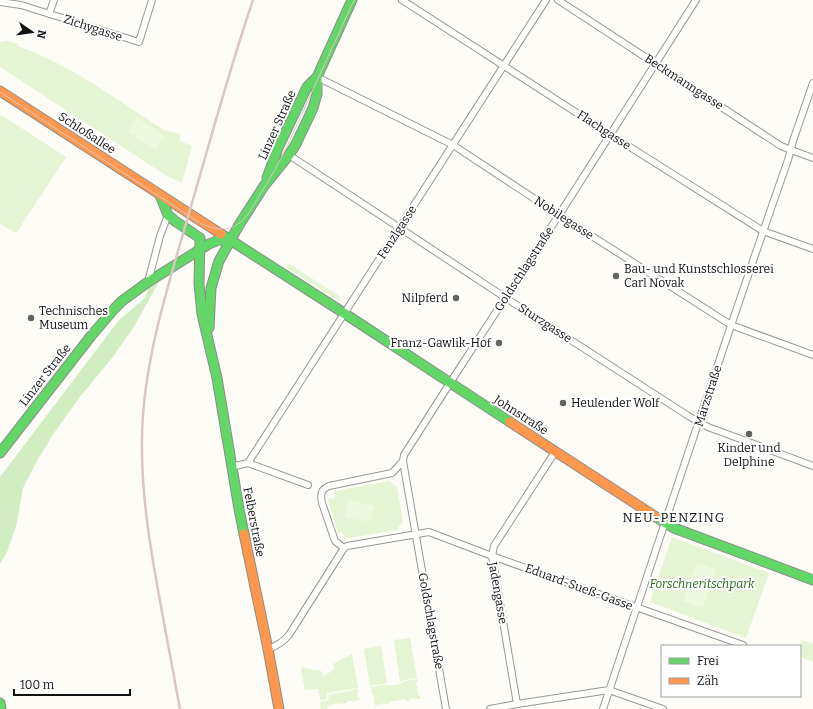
<svg xmlns="http://www.w3.org/2000/svg" width="813" height="709" viewBox="0 0 813 709" font-family="Bitter,serif">
  <rect width="100%" height="100%" fill="#fdfcf7"/>
  <!-- green -->
  <path fill="#e4f4d5" d="M7,41l11,3 -1,2c53,18 100,54 147,84l16,4v7l12,5 -10,37 -15,-7 -167,-109v-25z
    M0,115l3,1 63,41 -49,75 -1,1 -16,-9z
    M288,263l51,33 1,2 -1,3 -53,-33 1,-4z
    M389,481l8,6 6,34 -6,9 -53,9 -1,-1 2,-2 -4,-4 -2,2 -1,-1 -10,-33 1,-2 4,1 3,-4 -3,-2 1,-2z
    M672,537l97,36 -23,65 -96,-36z
    M410,638l7,40 -17,3 -6,-41z
    M802,640l11,4v18l-13,-5v-11z
    M381,646l6,37 -17,3 -6,-37z
    M352,654l6,34 -31,5v6l-7,1 -2,-11 -13,1 -4,-20 2,-3 11,3h6l4,6 11,-7 -2,-5z
    M417,679l1,3h-2l2,13h2v4h-5v-1l-5,1v2h-4v-2l-17,3v2h-4l-1,-1 -9,3 -1,-12h-2l-1,-7 16,-3 1,2 13,-2v-2z
    M358,689v3h-1l1,5h1l1,3 -8,2v-1h-5v2l-8,1 -1,-1 -4,1v1l-7,1v3h-6l-1,-7 9,-2 -1,-5z"/>
  <!-- forest -->
  <path fill="#d3edc3" d="M159,282l-26,46 -21,30 -33,40 -25,35 -16,26 -15,29 -6,35 -10,29 -7,12v-87l119,-157 26,-22 3,-8 2,-3z"/>
  <!-- pitch -->
  <path fill="#eef8e0" d="M137,118l28,18 -10,14 -27,-18z
    M348,500l26,6 -4,16 -25,-5z
    M697,563l19,7 -13,38 -20,-7z"/>
  <g fill="none" stroke-linecap="round" stroke-linejoin="round">
    <!-- street casing -->
    <g stroke="#979795" stroke-width="8">
      <path id="street" d="M402,0l209,135 152,96 50,18
        M558,0l223,146 10,4 22,8
        M0,2l21,3 118,37 13,-42
        M49,14l5,-14
        M317,77l136,68 106,70 172,110 82,30
        M289,155l223,147 178,115 18,10 105,39
        M148,282l12,-46 8,-21
        M403,461l43,248
        M248,463l298,-463
        M231,467l17,-4 60,22
        M344,548l-9,-7 -13,-38c-2,-8 -1,-14 7,-17l63,-13 11,-12 1,-6 46,-72 109,-168 137,-215
        M344,548l3,-2 82,-14 63,24 251,89
        M268,649c9,-3 15,-7 21,-14l55,-87
        M517,704l-25,-148 2,-10 61,-94
        M490,709l27,-5 92,-14 54,19
        M603,709c61,-183 121,-367 185,-549l5,-19 20,-58"/>
    </g>
    <!-- fast casing -->
    <g stroke="#8e8d8b" stroke-width="11">
      <path id="fast" d="M267,178l11,-30 29,-61 10,-10 35,-77
        M160,195l8,20 7,6 25,17 -1,46 3,30 15,64 22,131 5,25
        M221,234l112,72 177,116
        M209,328l2,-40 8,-27 20,-36 25,-39 25,-31 7,-11 17,-36 4,-14v-17
        M0,453l91,-117 24,-28 7,-7 26,-19 61,-38 10,-4h12
        M656,517l18,11 139,52
        M0,703l1,6"/>
    </g>
    <!-- slow casing -->
    <g stroke="#8e8d8b" stroke-width="11">
      <path id="slow" d="M0,91l221,143
        M510,422l146,95
        M244,534l24,115 11,60"/>
    </g>
    <!-- street -->
    <use href="#street" stroke="#fffffe" stroke-width="6"/>
    <!-- fast -->
    <use href="#fast" stroke="#63d668" stroke-width="9"/>
    <!-- slow -->
    <use href="#slow" stroke="#ff974d" stroke-width="9"/>
    <!-- tram -->
    <path stroke="#dac6c4" stroke-width="1" d="M0,92l200,131c12,6 27,9 38,1 10,-7 15,-18 21,-28 11,-17 21,-35 30,-54l65,-142"/>
    <!-- rail -->
    <path stroke="#dac6c4" stroke-width="2.5" d="M180,709c-7,-36 -13,-72 -20,-108 -10,-54 -19,-108 -18,-163 1,-77 26,-151 47,-225 21,-71 40,-143 64,-213"/>
  </g>
  <!-- markers -->
  <g fill="#646362" stroke="#fff" stroke-width="1.5">
    <circle cx="616" cy="276" r="4"/>
    <circle cx="456" cy="298" r="4"/>
    <circle cx="31" cy="318" r="4"/>
    <circle cx="499" cy="343" r="4"/>
    <circle cx="563" cy="403" r="4"/>
    <circle cx="749" cy="434" r="4"/>
  </g>
  <g text-anchor="middle" stroke-width="4" stroke-linejoin="round" paint-order="stroke">
    <!-- street labels -->
    <g font-size="12" fill="#111" stroke="#fff">
      <text transform="translate(93 28) rotate(18)" y="4">Zichygasse</text>
      <text transform="translate(684 82) rotate(33)" y="4">Beckmanngasse</text>
      <text transform="translate(277 125) rotate(-66)" y="4">Linzer Straße</text>
      <text transform="translate(604 130) rotate(33)" y="4">Flachgasse</text>
      <text transform="translate(87 133) rotate(33)" y="4">Schloßallee</text>
      <text transform="translate(564 218) rotate(33)" y="4">Nobilegasse</text>
      <text transform="translate(397 232) rotate(-57)" y="4">Fenzlgasse</text>
      <text transform="translate(524 269) rotate(-57)" y="4">Goldschlagstraße</text>
      <text transform="translate(545 323) rotate(33)" y="4">Sturzgasse</text>
      <text transform="translate(45 375) rotate(-52)" y="4">Linzer Straße</text>
      <text transform="translate(708 396) rotate(-72)" y="4">Märzstraße</text>
      <text transform="translate(521 415) rotate(33)" y="4">Johnstraße</text>
      <text transform="translate(254 522) rotate(79)" y="4">Felberstraße</text>
      <text transform="translate(579 587) rotate(20)" y="4">Eduard-Sueß-Gasse</text>
      <text transform="translate(498 593) rotate(80)" y="4">Jadengasse</text>
      <text transform="translate(431 621) rotate(80)" y="4">Goldschlagstraße</text>
    </g>
    <!-- poi labels -->
    <g font-size="12" fill="#111" stroke="#fff" text-anchor="start">
      <text x="624" y="273">Bau- und Kunstschlosserei<tspan x="624" dy="14">Carl Novak</tspan></text>
      <text x="448" y="302" text-anchor="end">Nilpferd</text>
      <text x="39" y="315">Technisches<tspan x="39" dy="14">Museum</tspan></text>
      <text x="491" y="347" text-anchor="end">Franz-Gawlik-Hof</text>
      <text x="571" y="407">Heulender Wolf</text>
      <text x="749" y="452" text-anchor="middle">Kinder und<tspan x="749" dy="14">Delphine</tspan></text>
    </g>
    <!-- park labels -->
    <g font-size="12" font-style="italic" fill="#23701a" stroke="#fff">
      <text x="702" y="588">Forschneritschpark</text>
    </g>
    <!-- neighbourhood labels -->
    <g font-size="13" letter-spacing="1" fill="#111" stroke="#fff">
      <text x="674" y="522">NEU-PENZING</text>
    </g>
  </g>
  <!-- legend -->
  <rect x="661" y="645" width="140" height="52" fill="#ffffff" stroke="#a0a0a0"/>
  <rect x="669" y="658" width="20" height="6" fill="#63d668" stroke="#a0a0a0"/>
  <text x="697" y="665" font-size="12" fill="#111111">Frei</text>
  <rect x="669" y="678" width="20" height="6" fill="#ff974d" stroke="#a0a0a0"/>
  <text x="697" y="685" font-size="12" fill="#111111">Zäh</text>
  <!-- north arrow -->
  <g transform="translate(32 32) rotate(103)" stroke="#ffffff" stroke-width="3" paint-order="stroke">
  <path d="M0-3L7 15L0 10L-7 15Z" fill="#111111"/>
  <text y="-6" font-size="11" font-weight="bold" text-anchor="middle" fill="#111111">N</text>
  </g>
  <!-- scale -->
  <path d="M14 689v6h116v-6" fill="none" stroke="#111111" stroke-width="2"/>
  <text x="20" y="689" font-size="12" fill="#111111" stroke="#ffffff" stroke-width="3" paint-order="stroke">100 m</text>
</svg>
